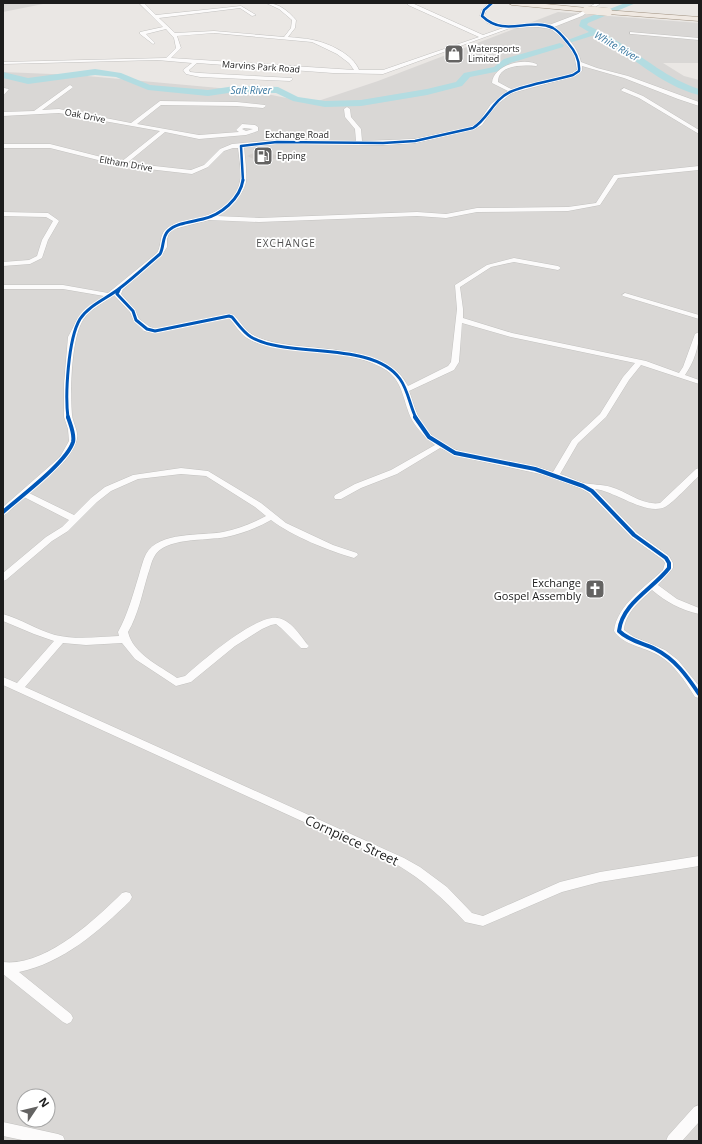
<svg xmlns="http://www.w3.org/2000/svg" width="702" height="1144" viewBox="0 0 702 1144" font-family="'Open Sans',sans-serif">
  <rect width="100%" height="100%" fill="#eae7e4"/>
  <!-- residential -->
  <path fill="#d9d7d5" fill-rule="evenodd" d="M3,3h45l-45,9z
    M558,12l141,11v40h-36l21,13 15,4v1061h-696v-1069l73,3 176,16 60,12 66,-22zM24,1096h24v24h-24z"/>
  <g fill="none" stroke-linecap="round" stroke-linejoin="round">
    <!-- river -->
    <path fill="#b3dce1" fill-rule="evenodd" d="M625,3h11l-48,20 -1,2c10,5 21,10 30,16 28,17 51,38 82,48v6c-40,-10 -68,-41 -104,-60l-26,8 -4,-2 24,-9 -10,-6 2,-6z
      M560,43l4,2 -1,2 -53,16 -10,8 -30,6 -8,9 -35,9 -66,11 -36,1 -32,-6 -17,-8 -41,-1 -27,4 -60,-6 -32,-13 -21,-2 -67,9 -25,-6v-6l25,6 67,-9 26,4 29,12 58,5 27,-4 43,1 20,10 27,4 36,-1 66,-11 29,-7 8,-9 30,-6 10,-8z"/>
  </g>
  <!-- building -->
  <path fill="#d3cfcc" d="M263,149l16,8 -16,6 -16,-7z"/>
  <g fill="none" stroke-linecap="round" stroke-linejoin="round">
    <!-- street casing -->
    <g stroke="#c3c2c0" stroke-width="1">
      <path id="street" d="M139,3h5l12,12 85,-9 15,9 -4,1 -12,-8 -81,10 16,15 39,-2 70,6 7,-9 1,-8 -13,-11 -13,-6c13,0 22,8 30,17l-1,8 -7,9c8,1 17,1 25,3 15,3 40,14 46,30h24l96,-33 -71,-32v-2h4l71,32 20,-7 -16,-5 -7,-7 2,-7 7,-6h5l-8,8 -2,5 6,5 8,4h51l29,-11 18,-11h5l-19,13 -28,11c12,7 24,21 27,35l16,6 31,8 71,26v4l-21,-7 -54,-21 -42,-12v5l-7,5 -63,17 -17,13 -13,19 -7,4 -60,14 -32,2 -106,-1 -33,3c1,11 3,24 2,35 -3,14 -18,28 -30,34l43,2 158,-6 29,2 31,-6 91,-1 28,-4 18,-28 85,-9v4l-81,8 -18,27 -32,6 -91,1 -31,6 -29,-2 -158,6 -50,-2 -35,9 -5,4 -2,6v8l-5,8 -39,34 -2,5 14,16 4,9 11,8 5,2 74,-15c8,2 12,10 17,16 6,5 12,8 19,10 40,13 121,1 143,46l40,-20 3,-4 6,-53 -2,-24 32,-20 27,-7 44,8 3,2 -3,2 -44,-8 -23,5 -31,20 3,22v9l49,15 134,28 33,12 4,-6 12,-33 4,-2c0,15 -5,30 -14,43l14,5v4l-58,-19 -12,15 -23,37 -28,26 -18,31c8,2 16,7 23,9 9,2 19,1 28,4 15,4 32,19 49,16l36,-34 3,-1v8c-7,6 -27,28 -34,31 -19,9 -50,-16 -70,-18l42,44 32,23 4,7v5l-15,17 19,14 22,9v6c-18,-4 -33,-12 -47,-24 -12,11 -27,23 -28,40l10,7 31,13 13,10 21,26v12l-4,-1c-10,-16 -21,-33 -37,-42 -14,-8 -35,-10 -44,-24 3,-26 31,-44 49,-61l2,-7 -2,-3 -32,-23 -42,-44 -9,-5 -35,-13 -83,-18 -22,-9 -43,26 -36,14 -20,11h-6l-1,-2 1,-2 20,-11 36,-14 44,-25c-9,-7 -17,-15 -23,-25 -9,-17 -8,-38 -26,-50 -27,-17 -64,-17 -95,-21 -14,-1 -31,-3 -44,-11 -8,-5 -12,-14 -18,-20l-74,15 -11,-2 -10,-10 -4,-9 -16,-17c-10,7 -24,14 -31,25 -12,19 -13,72 -11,95 1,9 8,18 4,27 -7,21 -31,36 -47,51l45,22 17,-17 14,-11 28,-12 48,-7 27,3 53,32 25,20 47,22 24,8 1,2 -4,3c-25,-7 -62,-22 -83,-38 -14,8 -30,14 -45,17 -20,4 -62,0 -72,20 -3,5 -4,12 -6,17 -6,20 -10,41 -20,58 5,22 32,34 49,46l8,-2c17,-15 70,-61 92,-58 13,1 23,17 30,26l2,2 -2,2h-6l-20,-20 -5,-4 -5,1 -9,4 -27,17 -44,36 -15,4 -41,-27 -13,-16 -36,2 -23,-2 -38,44 379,171 16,9 27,20 25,26 11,3 77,-34 40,-10 99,-16v10l-99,16 -38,10 -79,34 -18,-4c-21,-23 -42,-42 -69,-58l-393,-179v-8l14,6 37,-42 -20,-7 -31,-13v-7c18,5 34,16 52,21 21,5 43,2 64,1l-1,-4c10,-18 15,-38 21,-57 2,-7 4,-15 7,-21 13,-23 55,-18 77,-22 15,-3 30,-9 43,-16l-11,-9 -49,-31 -25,-2 -43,5 -27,12 -14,11 -29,29 -16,10 -46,39 -3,1v-8l43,-36 16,-10 7,-7 -45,-23 -18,17 -3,1v-8l57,-50 9,-16 -1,-12 -4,-12v-33l4,-47 10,-19 8,-9 18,-13 -41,-7h-60v-4h60l45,8 49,-40c5,-8 2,-16 8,-23 8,-7 19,-9 29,-11 19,-3 42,-16 46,-37 2,-10 -1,-24 -2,-34h-5l-9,3 -16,16 -16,7 -70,-8 -72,-18h-47v-4h47l71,18 39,-31 -101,-18 -56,3v-4l31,-1 36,-26 3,2 -1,1 -30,22 17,-1 72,14 29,-22 77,1 28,3 1,1 -3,2 -26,-2 -76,-1 -24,19 62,11 40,-3 -3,-2 6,-6 13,1 3,2v4l-12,4 -47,4 -34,-7 -38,31 64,7 13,-5 16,-16 12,-5 45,-4 79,1 -1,-12 -10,-12 -1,-8 3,-2 3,2 1,8 10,12 1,12 53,-2 56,-12 7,-4 13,-19 17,-13 -16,-8c1,-19 34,-26 46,-18l-2,1c-12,-1 -38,-2 -38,16l15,8 58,-16 6,-4 -3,-16 -13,-17 -10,-8 -13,-2 -28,1 -127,46 -50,-1 -136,-10 -8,7 1,2 10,1 92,5 1,1 -3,2 -90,-4 -14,-3 -3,-4 9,-7 -35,-3 -154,4v-2l163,-4 10,-10 -2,-10 -8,-9 -20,5 9,9 -2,1 -13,-10v-2l23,-5zM214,33l98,9 25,12 12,9 5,7 -183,-12 10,-10 -4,-12zM244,128l9,1 -7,2 -4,-2zM462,323l49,14 124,26 -12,14 -23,37 -28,26 -19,32c-14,-5 -29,-8 -45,-11 -30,-5 -66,-8 -85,-36 -7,-10 -10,-23 -14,-34l45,-21 5,-8z
        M630,32l69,6v2l-67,-6h-2z
        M4,88l5,1 -6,7z
        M624,88l19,8 56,34v4l-60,-36 -17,-7 -1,-1z
        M3,212l45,1 10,7 1,1 -11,19 -6,18 -12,6 -27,2v-4l26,-2 8,-4 5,-16 11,-19 -7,-4 -43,-1z
        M625,293l74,22v4l-76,-23 -1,-1z
        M126,892l4,1 2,4 -2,4c-31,30 -67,62 -111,71l52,42 2,4 -2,4 -4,2 -4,-2 -60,-48v-12c41,5 91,-41 119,-69z
        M699,1105v17l-17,19h-16l2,-5 26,-29z
        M3,1122l55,12 5,2 2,5h-38l-24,-5z"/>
    </g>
    <!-- primary casing -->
    <g stroke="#a09281" stroke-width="1">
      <path id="primary" d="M508,3h27l52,5 4,2 -4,2 -75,-7z
        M605,10l94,7v4l-91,-7h-3z"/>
    </g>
    <!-- street -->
    <use href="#street" fill="#fcfbfb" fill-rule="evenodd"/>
    <!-- primary -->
    <use href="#primary" fill="#f0e9e2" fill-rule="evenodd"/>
    <!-- primary-bridge casing -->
    <g stroke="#a09281" stroke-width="8" stroke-linecap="butt">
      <path id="primary-bridge" d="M587,10l21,2"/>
    </g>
    <!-- primary-bridge -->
    <use href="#primary-bridge" stroke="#f0e9e2" stroke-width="8"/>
    <!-- cycleway-far2 casing -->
    <g stroke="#fff" stroke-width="4">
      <path id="cycleway-far2" d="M243,181l-2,-35 36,-4 106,1 32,-2 58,-13c15,-9 20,-28 37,-36 15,-7 46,-12 63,-17l6,-4c1,-11 -4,-20 -11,-28 -4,-5 -9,-12 -15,-15 -24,-11 -48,10 -71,-12l2,-6 8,-7"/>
    </g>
    <!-- cycleway-far1 casing -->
    <g stroke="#fff" stroke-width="5">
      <path id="cycleway-far1" d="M120,288l-3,6 16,17 3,9 11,9 8,2 74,-15 3,1c6,7 11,15 19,20 37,22 121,3 149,42 8,11 10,27 16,39
        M68,418c-3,-23 0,-79 12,-99 9,-14 28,-21 40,-31 14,-11 27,-23 40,-34 4,-7 2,-17 8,-23 8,-8 23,-9 35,-12 18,-4 37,-20 40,-39"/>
    </g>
    <!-- cycleway casing -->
    <g stroke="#fff" stroke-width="6">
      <path id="cycleway" d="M415,417l14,20 26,16 80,16 48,17 9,5 42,44 32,23 3,5v5c-16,21 -47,35 -50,63 10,10 24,12 36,18 20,10 32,27 44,45
        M3,512c17,-15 64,-50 70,-70 2,-8 -3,-18 -5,-25"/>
    </g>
    <!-- cycleway-far2 -->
    <use href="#cycleway-far2" stroke="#0057b8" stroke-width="2.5"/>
    <!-- cycleway-far1 -->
    <use href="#cycleway-far1" stroke="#0057b8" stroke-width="3"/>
    <!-- cycleway -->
    <use href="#cycleway" stroke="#0057b8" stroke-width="4"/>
  </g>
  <!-- icons -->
  <defs>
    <g id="shop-square" transform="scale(1)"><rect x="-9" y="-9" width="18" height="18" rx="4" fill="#646362" stroke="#fff"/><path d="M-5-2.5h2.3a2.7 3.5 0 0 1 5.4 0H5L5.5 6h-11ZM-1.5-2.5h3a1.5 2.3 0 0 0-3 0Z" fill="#fff"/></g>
    <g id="fuel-square" transform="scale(1)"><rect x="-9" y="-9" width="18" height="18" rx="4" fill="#646362" stroke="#fff"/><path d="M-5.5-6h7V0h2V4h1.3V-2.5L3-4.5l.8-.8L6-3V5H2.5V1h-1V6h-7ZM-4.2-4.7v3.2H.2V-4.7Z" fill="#fff"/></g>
    <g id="church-square" transform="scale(1)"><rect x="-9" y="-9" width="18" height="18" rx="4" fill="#646362" stroke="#fff"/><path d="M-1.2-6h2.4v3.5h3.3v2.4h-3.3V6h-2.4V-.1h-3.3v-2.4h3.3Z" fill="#fff"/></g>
  </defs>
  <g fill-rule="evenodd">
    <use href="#shop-square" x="454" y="54"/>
    <use href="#fuel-square" x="263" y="156"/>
    <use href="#church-square" x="595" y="589"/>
  </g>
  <g text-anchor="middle" stroke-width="3.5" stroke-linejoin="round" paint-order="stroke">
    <!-- far-poi labels -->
    <g font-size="9" fill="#1c1c1c" stroke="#fff" text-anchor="start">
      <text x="468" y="52">Watersports<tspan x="468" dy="10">Limited</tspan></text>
      <text x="277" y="159">Epping</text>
    </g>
    <!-- far-street labels -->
    <g font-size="9" fill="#1c1c1c" stroke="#fff">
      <text transform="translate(261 67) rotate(4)" y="3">Marvins Park Road</text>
      <text transform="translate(85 116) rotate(11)" y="3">Oak Drive</text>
      <text x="297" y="138">Exchange Road</text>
      <text transform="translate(126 164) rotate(10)" y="3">Eltham Drive</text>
    </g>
    <!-- far-water labels -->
    <g font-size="10" font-style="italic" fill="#3c7aa2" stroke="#fff">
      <text transform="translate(617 46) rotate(30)" y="4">White River</text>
      <text x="251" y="94">Salt River</text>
    </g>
    <!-- far-neighbourhood labels -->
    <g font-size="10" letter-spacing="1" fill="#4f4f4f" stroke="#fff">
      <text x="286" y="247">EXCHANGE</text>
    </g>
    <!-- poi labels -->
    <g font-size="11" fill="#1c1c1c" stroke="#fff" text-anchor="end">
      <text x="581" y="587">Exchange<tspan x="581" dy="13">Gospel Assembly</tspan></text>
    </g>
    <!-- near-street labels -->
    <g font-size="13" fill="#1c1c1c" stroke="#fff">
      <text transform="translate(352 840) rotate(25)" y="5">Cornpiece Street</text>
    </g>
  </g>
  <!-- border -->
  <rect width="702" height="1144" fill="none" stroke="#1c1c1c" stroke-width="8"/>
  <!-- north arrow -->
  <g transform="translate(36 1108) rotate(55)"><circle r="19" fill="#ffffff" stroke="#a4a4a4"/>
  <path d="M0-3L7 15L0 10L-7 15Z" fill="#646362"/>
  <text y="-6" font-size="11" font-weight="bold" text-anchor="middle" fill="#1c1c1c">N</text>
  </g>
</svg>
